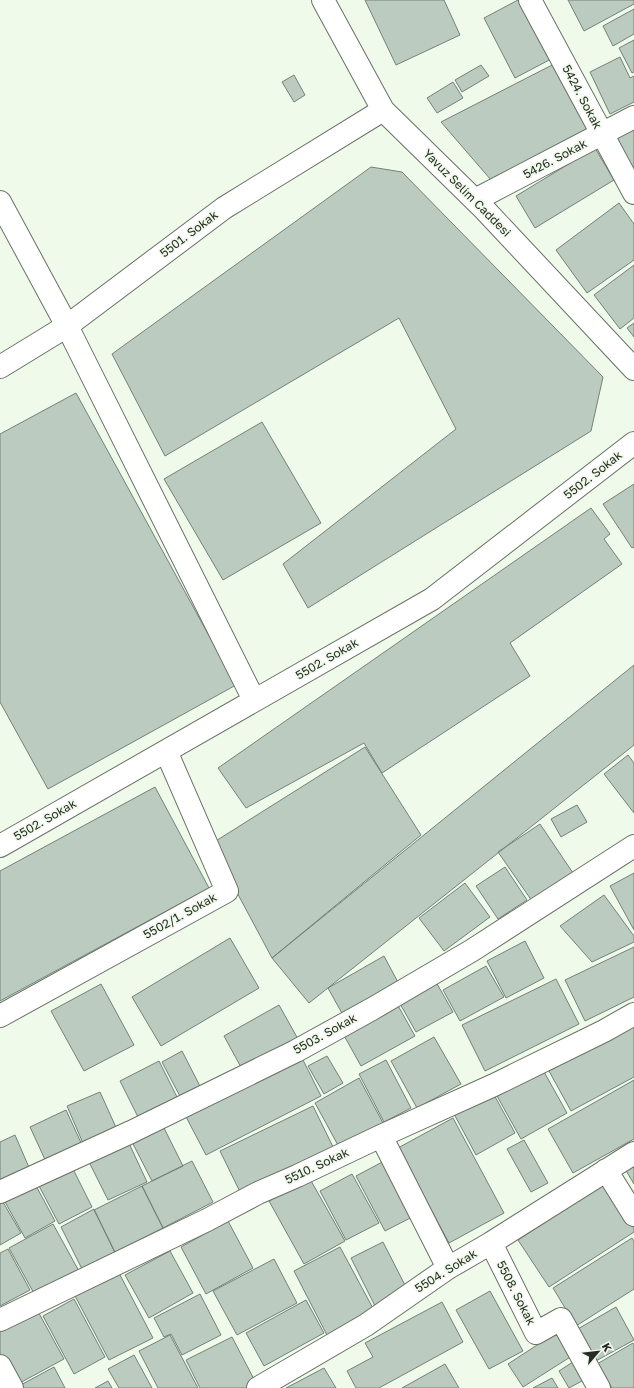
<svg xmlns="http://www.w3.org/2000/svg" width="634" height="1388" viewBox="0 0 634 1388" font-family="'Golos Text',sans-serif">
  <rect width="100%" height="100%" fill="#f0faeb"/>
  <!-- building -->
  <path fill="#bbcbc0" stroke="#738278" d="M365,0h79l16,35 -64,30z
    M518,0h4l31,58 -38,20 -31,-60z
    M568,0h66v4l-50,27z
    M634,9v25l-21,12 -10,-20z
    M634,40v32l-2,1 -13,-25z
    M620,57l10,21 4,-2v26l-24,12 -20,-42z
    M556,63l34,66 -99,51 -50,-58z
    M481,65l8,11 -27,16 -7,-12z
    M294,75l11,20 -11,7 -12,-20z
    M453,82l10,16 -26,15 -10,-15z
    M634,128v41l-8,4 -16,-35z
    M595,148l19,32 -79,48 -19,-32z
    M371,167l31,5 201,205 -12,54 -283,177 -25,-44 173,-135 -57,-111 -234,138 -53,-102z
    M619,203l15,21v36l-47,33 -31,-43z
    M634,265v53l-14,11 -26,-34z
    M634,323v14l-7,-9z
    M76,393l160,292 -188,104 -48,-87v-268z
    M262,422l59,101 -98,57 -59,-101z
    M634,484v63l-2,1 -29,-44z
    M591,508l19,26 -6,5 18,25 -112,79 20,33 -148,97 -18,-30 -118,65 -28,-40z
    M634,665v80l-325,258 -37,-45z
    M365,747l56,88 -149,123 -61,-114z
    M628,755l6,8v50l-30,-39z
    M155,787l54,101 -209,113v-130z
    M577,805l10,17 -26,15 -10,-18z
    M540,824l33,49 -41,28 -34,-49z
    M505,867l22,33 -29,19 -22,-33z
    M634,873v57l-24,-44z
    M465,883l25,34 -46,34 -25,-33z
    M604,895l30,41v6l-42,20 -32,-36z
    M230,938l29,50 -98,58 -29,-49z
    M525,941l19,37 -38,20 -19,-37z
    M634,947v50l-49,24 -20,-41z
    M384,956l16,30 -56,31 -16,-29z
    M486,966l18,31 -44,24 -17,-31z
    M556,979l23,45 -94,47 -23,-46z
    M436,982l17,30 -37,20 -17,-30z
    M101,984l33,61 -50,26 -33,-60z
    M396,1002l19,34 -54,30 -19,-34z
    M279,1005l19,34 -56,30 -18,-33z
    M634,1025v52l-63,34 -22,-40z
    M434,1037l27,47 -44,24 -26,-47z
    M182,1051l21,41 -20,10 -21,-40z
    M300,1054l21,42 -115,59 -22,-42z
    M327,1056l16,27 -19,11 -16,-28z
    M386,1060l25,48 -27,14 -25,-48z
    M159,1061l22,44 -39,20 -22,-44z
    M543,1070l24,43 -46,26 -24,-43z
    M359,1078l24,45 -44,24 -24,-44z
    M634,1080v59l-61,34 -25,-44z
    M100,1092l19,42 -34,14 -18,-42z
    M493,1093l22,40 -39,22 -22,-41z
    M313,1106l23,47 -93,45 -23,-47z
    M66,1110l17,37 -36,17 -17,-37z
    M453,1118l51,95 -55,30 -51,-95z
    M163,1126l20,40 -31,15 -20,-39z
    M15,1135l16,37 -31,11v-41z
    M127,1139l20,43 -39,18 -21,-42z
    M524,1140l24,43 -17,9 -24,-43z
    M386,1160l30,55 -31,16 -29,-55z
    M192,1161l21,41 -50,26 -21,-42z
    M634,1164v20l-9,-15z
    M72,1167l20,40 -33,17 -21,-40z
    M352,1174l27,49 -33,17 -26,-49z
    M310,1179l35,62 -41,23 -35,-63z
    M607,1182l27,42v8l-85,55 -31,-47z
    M35,1184l20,37 -30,17 -21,-38z
    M142,1186l21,42 -48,24 -21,-42z
    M0,1197l21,36 -21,12z
    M94,1209l22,46 -33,16 -22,-44z
    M228,1221l25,47 -47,26 -25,-47z
    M53,1224l27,49 -44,24 -27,-49z
    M632,1238l2,3v48l-58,37 -23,-38z
    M383,1242l25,49 -32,17 -25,-50z
    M340,1247l35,65 -47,25 -34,-66z
    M8,1249l22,41 -30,16v-53z
    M170,1251l23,42 -44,25 -24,-43z
    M274,1259l23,44 -60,32 -24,-44z
    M119,1273l34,65 -44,22 -34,-64z
    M490,1291l33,60 -34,18 -33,-59z
    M200,1294l21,41 -39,20 -11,-21 -7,3 -10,-19z
    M74,1299l31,58 -31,17 -31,-58z
    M306,1300l18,33 -60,33 -18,-33z
    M442,1302l21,40 -84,46h-23l-9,-17 26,-14 -8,-14z
    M35,1306l29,53 -48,26 -16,-30v-29z
    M616,1307l18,33 -40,22 -18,-32z
    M560,1330l15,24 -52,33 -15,-23z
    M170,1335l28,53h-40l-19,-37z
    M232,1337l25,48 -6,3h-51l-14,-28z
    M633,1343l1,2v43h-22l-15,-24z
    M134,1355l18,33h-33l-11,-19z
    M579,1358l12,18 -22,12 -10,-17z
    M445,1364l14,24h-57z
    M54,1367l11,21h-45l-1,-2z
    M324,1368l12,20h-50z
    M552,1378l6,10h-25z
    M108,1381l4,7h-17z"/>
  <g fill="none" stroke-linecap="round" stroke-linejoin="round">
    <!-- minor casing -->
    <g stroke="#687164" stroke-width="24">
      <path id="minor" d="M323,0l60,110 102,100 149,159
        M530,0l104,193
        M475,200l159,-83
        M0,202l67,124 187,374
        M0,367l67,-41 157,-118 159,-98
        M0,846l432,-247 202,-156
        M0,1016l227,-125 -61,-140
        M381,1136l67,132
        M606,1170l28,45
        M0,1192l131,-60 165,-81 76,-42 99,-58 163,-105
        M491,1243l45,90 25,-14 38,69
        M0,1320l207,-100 51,-27 39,-17 84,-40 113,-51 110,-54 30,-17
        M0,1366l12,22
        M258,1388l108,-63 82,-57 43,-25 143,-90"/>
    </g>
    <!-- minor -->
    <use href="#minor" stroke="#fff" stroke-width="22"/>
  </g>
  <g text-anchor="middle" stroke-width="3.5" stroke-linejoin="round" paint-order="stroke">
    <!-- street labels -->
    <g font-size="12" fill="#282b26" stroke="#f0faeb">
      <text transform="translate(582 97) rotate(62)" y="4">5424. Sokak</text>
      <text transform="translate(555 159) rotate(-28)" y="4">5426. Sokak</text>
      <text transform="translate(467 193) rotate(45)" y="4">Yavuz Selim Caddesi</text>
      <text transform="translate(189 234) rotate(-37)" y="4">5501. Sokak</text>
      <text transform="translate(593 475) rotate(-38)" y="4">5502. Sokak</text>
      <text transform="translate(327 659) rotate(-30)" y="4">5502. Sokak</text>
      <text transform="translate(45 820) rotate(-30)" y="4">5502. Sokak</text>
      <text transform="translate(180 916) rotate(-29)" y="4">5502/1. Sokak</text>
      <text transform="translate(325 1034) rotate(-29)" y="4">5503. Sokak</text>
      <text transform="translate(317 1166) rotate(-25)" y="4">5510. Sokak</text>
      <text transform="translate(446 1271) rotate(-32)" y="4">5504. Sokak</text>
      <text transform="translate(516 1293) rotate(63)" y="4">5508. Sokak</text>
    </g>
  </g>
  <!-- north arrow -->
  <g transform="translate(598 1352) rotate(62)" stroke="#f0faeb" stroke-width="3" paint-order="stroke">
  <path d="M0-3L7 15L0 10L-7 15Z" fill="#282b26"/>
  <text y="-6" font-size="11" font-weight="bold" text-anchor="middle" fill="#282b26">K</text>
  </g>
</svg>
